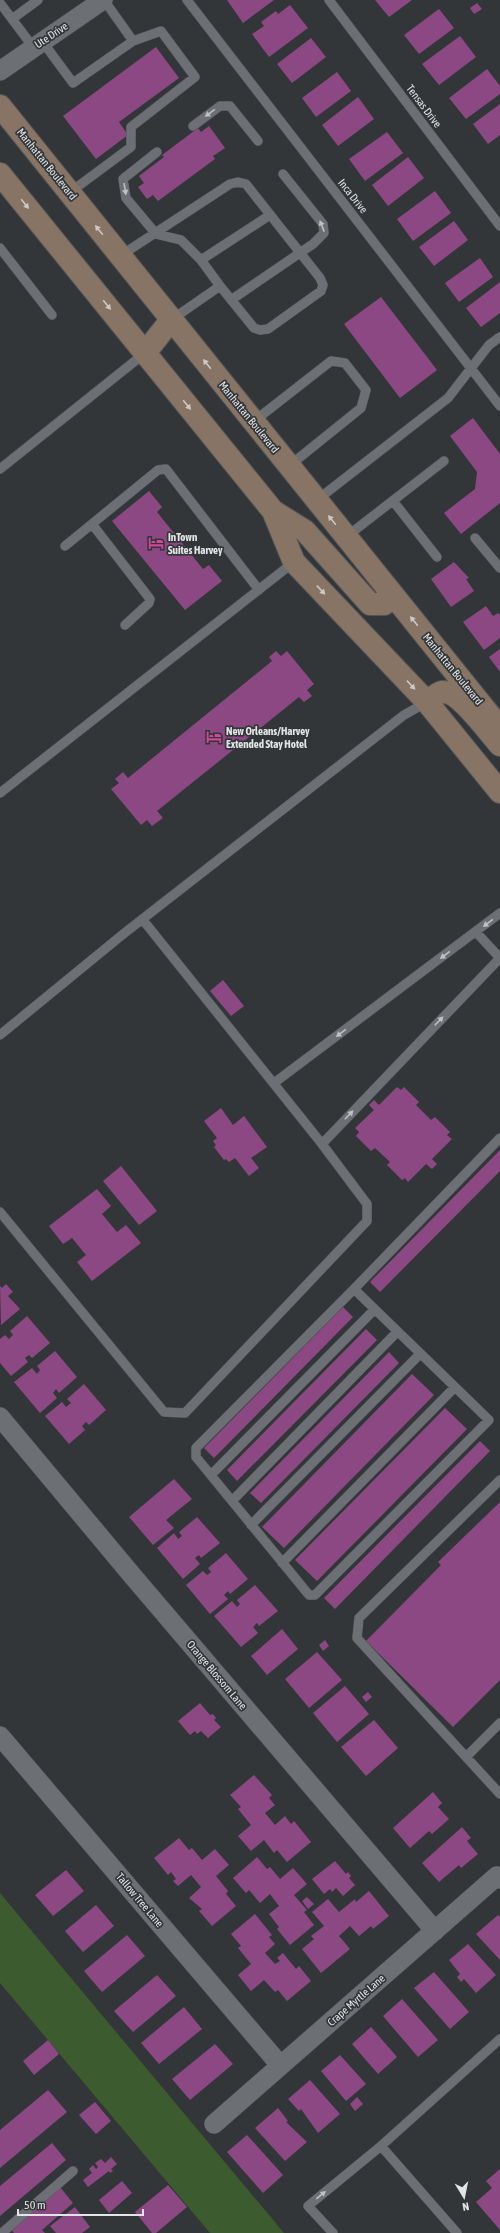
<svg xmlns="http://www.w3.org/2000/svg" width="500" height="2233" viewBox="0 0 500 2233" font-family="'Asap Condensed',sans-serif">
  <rect width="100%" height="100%" fill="#323639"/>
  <!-- green -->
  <path fill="#3c5b2e" d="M0,1893l284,340h-74l-210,-250z"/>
  <!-- building -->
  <path fill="#8c4883" d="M227,0h47l-31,23z
    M375,0h37l-23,17z
    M477,3l5,6 -8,5 -4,-6z
    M290,5l18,23 -39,29 -17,-23 12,-8 -3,-4 15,-11 2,3z
    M439,9l15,19 -35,26 -15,-19z
    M460,36l16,21 -37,28 -17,-21z
    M311,38l15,19 -34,26 -15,-19z
    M156,47l23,31 -60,44 9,13 -32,24 -33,-43z
    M487,69l13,17v8l-34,25 -17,-21z
    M337,72l14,19 -35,26 -14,-19z
    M358,97l16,22 -36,27 -16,-21z
    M500,104v31l-12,9 -15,-20z
    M209,126l16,22 -12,8 2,3 -57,42 -5,-6 -6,4 -9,-12 6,-4 -5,-7 25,-19 -2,-2 36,-27 3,4z
    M387,132l16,21 -38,28 -16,-22z
    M408,157l16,21 -36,28 -16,-21z
    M435,191l16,22 -38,28 -16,-22z
    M454,221l14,19 -34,26 -15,-19z
    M480,258l13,19 -34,25 -14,-19z
    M500,282v31l-19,14 -15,-19z
    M381,297l56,73 -37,28 -56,-74z
    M473,418l27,36v49l-39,31 -17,-21 31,-24 2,-17 -27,-36z
    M149,491l13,16 -5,5 46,57 6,-4 13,16 -37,29 -73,-89z
    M454,562l15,16 -3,1 8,12 -23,16 -20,-28z
    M486,606l7,10 5,-3 2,2v23l-16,12 -21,-28z
    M500,649v23l-11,-15z
    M276,651l5,5 6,-5 27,33 -7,6 5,6 -8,6 -5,-5 -142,114 6,7 -11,8 -5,-6 -6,5 -30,-36 8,-6 -4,-4 8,-7 5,6 144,-117 -3,-4z
    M223,980l21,26 -13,10 -21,-25z
    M397,1087l4,3 3,-3 15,15 -3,3 15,15 4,-3 15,15 -3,3 5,4 -20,20 5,5 -5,5 -6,-5 -18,18 -3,-4 -3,2 -15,-15 3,-3 -15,-14 -4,3 -15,-15 3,-4 -4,-4 19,-18 -5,-5 5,-5 5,5z
    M221,1108l12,17 11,-9 23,31 -16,11 8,10 -10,8 -14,-18 -6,4 -3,-3 -2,1 -10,-13 2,-2 -3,-4 4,-3 -13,-17z
    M500,1150v21l-120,121 -10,-10z
    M121,1166l36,45 -18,14 -36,-44z
    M97,1189l14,17 -9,8 15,18 9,-7 15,18 -49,38 -15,-19 9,-7 -14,-17 -9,6 -14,-18z
    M6,1284l7,8 -5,4 12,13 -19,16 -1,-39 2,2z
    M343,1307l10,10 -139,141 -10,-10z
    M27,1316l23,27 -18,15 -3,-3 -4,3 3,4 -17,14 -11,-13v-24l5,-4 4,4 4,-4 -3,-4z
    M366,1329l11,11 -140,141 -10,-11z
    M55,1351l22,26 -18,16 -3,-4 -3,4 4,5 -17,15 -26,-31 18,-14 5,6 3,-4 -3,-4z
    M389,1352l10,11 -138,140 -11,-10z
    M412,1374l22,21 -150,153 -22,-21z
    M84,1384l22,26 -17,15 -3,-3 -4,4 3,4 -16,14 -24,-28 17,-14 4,5 5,-4 -4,-4z
    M445,1408l22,21 -150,152 -22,-21z
    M480,1441l10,10 -155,158 -11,-11z
    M174,1479l18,20 -26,21 8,8 -21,17 -24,-28z
    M500,1502v178l-47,47 -87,-86 75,-76 -3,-3z
    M197,1517l23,26 -19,15 -2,-3 -4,3 5,6 -17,15 -26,-31 17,-15 4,6 4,-3 -3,-4z
    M226,1553l22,26 -18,15 -2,-3 -4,4 4,4 -18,15 -24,-29 17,-14 4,4 4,-3 -3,-4z
    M255,1585l23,26 -19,15 -2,-3 -4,4 5,6 -17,14 -27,-31 18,-15 5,6 3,-3 -3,-4z
    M282,1629l16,20 -31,26 -16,-19z
    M325,1640l4,6 -6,5 -4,-6z
    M317,1652l25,28 -33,28 -24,-29z
    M345,1686l24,28 -32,28 -24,-29z
    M368,1692l4,5 -6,5 -4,-5z
    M200,1703l10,12 3,-1 3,4 -2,2 7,7 -13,11 -7,-7 -4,3 -2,-3 -5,4 -12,-14z
    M374,1720l24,28 -32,28 -25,-29z
    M254,1775l18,20 -3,3 6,7 -10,8 10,12 10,-9 6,8 3,-3 17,21 -24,20 -10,-12 -3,3 -10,-13 -13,11 -13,-15 13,-11 -13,-16 3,-2 -11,-12z
    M433,1792l9,11 -4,4 11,12 -17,15 -3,-3 -19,17 -17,-20z
    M462,1827l9,11 -4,3 11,13 -17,14 -2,-3 -20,17 -17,-19z
    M179,1838l10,12 3,-2 10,12 13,-11 14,16 -13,11 12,15 -2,3 10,12 -24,20 -13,-15 3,-2 -13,-11 12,-11 -10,-12 -13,11 -5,-5 3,-2 -5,-7 -3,3 -14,-17z
    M257,1857l10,12 3,-2 10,12 13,-11 14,16 -13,11 13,15 -3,2 10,13 -24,20 -13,-16 2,-2 -10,-13 10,-8 -9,-12 -10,9 -11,-13 -3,3 -13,-15z
    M335,1861l11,13 2,-2 3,4 -2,2 6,7 -12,11 -7,-8 -4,4 -2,-3 -6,5 -12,-15z
    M66,1870l18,21 -31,25 -18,-21z
    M369,1891l20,25 -16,13 -2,-3 -12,10 -9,-10 -11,10 11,13 -29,24 -19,-24 12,-10 -3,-3 13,-10 -12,-14 16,-13 11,13 16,-13 1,3z
    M307,1897l7,7 -6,5 -6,-8z
    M96,1905l18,21 -31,26 -18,-21z
    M255,1914l17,21 -3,2 6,7 -10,9 10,11 5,-3 -3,-3 6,-5 13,16 3,-3 12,15 -24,20 -9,-11 -3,2 -11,-12 -13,11 -13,-16 13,-11 -13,-16 3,-2 -10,-12z
    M498,1915l2,2v43l-24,-26z
    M127,1935l18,21 -43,36 -18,-21z
    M468,1944l28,31 -20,18 -12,-14 -3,3 -4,-5 3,-3 -11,-14z
    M434,1972l35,40 -19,17 -36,-41z
    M157,1975l19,21 -43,36 -19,-21z
    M402,1999l36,41 -20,17 -35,-41z
    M184,2007l18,22 -43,35 -18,-21z
    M371,2027l26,30 -19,17 -26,-30z
    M48,2040l11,14 -25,21 -11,-14z
    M215,2044l18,20 -43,36 -18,-21z
    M340,2055l26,29 -20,17 -25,-30z
    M310,2080l30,34 -22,19 -17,-24 -2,2 -11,-12z
    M48,2090l19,22 -67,56v-38z
    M357,2097l6,7 -8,7 -5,-7z
    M95,2102l16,19 -15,13 -17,-19z
    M278,2108l10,13 -2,1 21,20 -22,19 -30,-33z
    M247,2135l36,40 -20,18 -36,-41z
    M52,2143l14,17 -66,56v-30z
    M111,2157l6,7 -6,5 2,2 -3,2 -1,-2 -21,16 -5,-7 9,-7 -3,-4 4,-4 3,4 2,-2 -3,-4 6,-4 4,4z
    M500,2169v61l-24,-28 16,-14 -6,-7z
    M122,2181l10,12 -23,20 -10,-13z
    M168,2185l19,22 -31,26h-4l-17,-21z
    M60,2187l13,16 -31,27 3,3h-31l-5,-6z
    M75,2207l15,20 -8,6h-26l-6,-7z"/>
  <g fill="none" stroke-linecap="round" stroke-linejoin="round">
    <!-- lane casing -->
    <g stroke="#525557" stroke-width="10">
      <path id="lane" d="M187,0l313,406
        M329,0l171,226
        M0,3l33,44
        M12,19l26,-19
        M42,41l31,42 60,-42 -29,-41
        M193,126l27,-20h10l28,35
        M157,152l-34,27 3,19 30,36 25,6 20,20 19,26 -49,34
        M69,193l62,-46v-20l64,-50 -34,-46 -28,10
        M0,248l52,67
        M120,256l110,-72 8,-2 8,2 74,94 3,7 -2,6 -53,38 -8,1 -6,-2 -34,-42
        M201,260l69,-45
        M231,300l82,-56 11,-11 -1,-9 -40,-50
        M253,422l78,-61 14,2 21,27 -5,18 -72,58
        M0,469l145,-116
        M317,500l131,-102 41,-53 11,-8
        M393,501l44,56
        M92,524l58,75 -1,4 -24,22
        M346,537l98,-76
        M475,538l25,30
        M65,546l93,-76 8,-1 93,121
        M0,793l294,-231
        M476,932l24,26
        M0,1035l122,-100 282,-220 23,-13
        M274,1083l226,-170
        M322,1144l178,-186
        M0,1212l164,200 21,1 182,-192v-17l-45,-60 -179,-224
        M354,1289l-158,159v9l113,138h6l174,-175 -135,-131 146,-151
        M211,1475l163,-165
        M500,1480l-141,138 -2,20 143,156
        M232,1501l165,-169
        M251,1525l169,-171
        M282,1563l172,-175
        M466,1757l34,-34
        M381,2146l119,-107
        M2,2233l71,-62
        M333,2233l-25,-27 73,-60 76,87"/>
    </g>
    <!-- street casing -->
    <g stroke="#525557" stroke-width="20">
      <path id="street" d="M0,71l103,-71
        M0,1417l131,157 304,357
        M0,1736l280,329
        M214,2124l283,-248 3,3"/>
    </g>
    <!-- secondary casing -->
    <g stroke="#525557" stroke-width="24">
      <path id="secondary" d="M0,106l500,622
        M0,174l273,337 21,51 133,140 73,90
        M145,353l26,-33
        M273,511l32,20 65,73h14l3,-5 2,-9
        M427,702c4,-3 10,-9 15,-10 17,-2 47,41 58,53"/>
    </g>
    <!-- lane -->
    <use href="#lane" stroke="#6c7074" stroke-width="9"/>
    <!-- street -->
    <use href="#street" stroke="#6c7074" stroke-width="19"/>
    <!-- secondary -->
    <use href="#secondary" stroke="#877464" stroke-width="22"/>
  </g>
  <!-- one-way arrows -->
  <defs><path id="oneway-solid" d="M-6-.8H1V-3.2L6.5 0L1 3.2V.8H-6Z"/></defs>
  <g fill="#bfc1c4">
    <use href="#oneway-solid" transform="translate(210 113) rotate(144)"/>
    <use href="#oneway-solid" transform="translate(125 189) rotate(81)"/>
    <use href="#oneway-solid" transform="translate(322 226) rotate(-111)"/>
    <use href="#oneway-solid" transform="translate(488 923) rotate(143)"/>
    <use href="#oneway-solid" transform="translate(445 955) rotate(143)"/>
    <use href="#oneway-solid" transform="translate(439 1021) rotate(-46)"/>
    <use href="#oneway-solid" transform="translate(341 1033) rotate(143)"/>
    <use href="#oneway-solid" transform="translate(349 1115) rotate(-46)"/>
    <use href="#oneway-solid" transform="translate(321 2195) rotate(-39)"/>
  </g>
  <g fill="#cbc8c6">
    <use href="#oneway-solid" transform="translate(25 204) rotate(51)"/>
    <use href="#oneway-solid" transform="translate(99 230) rotate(-129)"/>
    <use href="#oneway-solid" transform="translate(107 305) rotate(51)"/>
    <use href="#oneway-solid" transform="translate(207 364) rotate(-129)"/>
    <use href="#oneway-solid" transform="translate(187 405) rotate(51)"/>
    <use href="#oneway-solid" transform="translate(332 520) rotate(-129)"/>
    <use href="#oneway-solid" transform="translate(321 590) rotate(47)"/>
    <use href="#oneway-solid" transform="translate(414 621) rotate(-129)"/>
    <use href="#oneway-solid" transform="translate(411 685) rotate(47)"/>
  </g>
  <!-- icons -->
  <defs>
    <g id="hotel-bare" transform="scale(1.2)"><path d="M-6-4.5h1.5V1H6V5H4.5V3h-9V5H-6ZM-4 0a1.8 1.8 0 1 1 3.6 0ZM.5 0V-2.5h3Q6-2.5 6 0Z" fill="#d1479c" stroke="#323639" stroke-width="2.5" paint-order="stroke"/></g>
  </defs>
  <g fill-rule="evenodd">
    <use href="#hotel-bare" x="156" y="543"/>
    <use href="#hotel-bare" x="214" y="737"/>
  </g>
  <g text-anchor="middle" stroke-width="3.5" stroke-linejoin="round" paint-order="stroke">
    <!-- street labels -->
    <g font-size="11" fill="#e2e4e6" stroke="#323639">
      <text transform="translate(51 35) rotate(-34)" y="4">Ute Drive</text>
      <text transform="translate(424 106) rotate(53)" y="4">Tensas Drive</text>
      <text transform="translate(47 164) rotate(51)" y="4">Manhattan Boulevard</text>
      <text transform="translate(353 196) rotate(52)" y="4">Inca Drive</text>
      <text transform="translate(249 417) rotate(51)" y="4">Manhattan Boulevard</text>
      <text transform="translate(453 669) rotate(51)" y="4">Manhattan Boulevard</text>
      <text transform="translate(217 1675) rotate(50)" y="4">Orange Blossom Lane</text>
      <text transform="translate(140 1900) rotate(50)" y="4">Tallow Tree Lane</text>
      <text transform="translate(356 2000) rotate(-41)" y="4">Crape Myrtle Lane</text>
    </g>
    <!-- poi labels -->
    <g font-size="11" font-weight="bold" fill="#e2e4e6" stroke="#323639" text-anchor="start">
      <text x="168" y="541">InTown<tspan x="168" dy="13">Suites Harvey</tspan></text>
      <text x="226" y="735">New Orleans/Harvey<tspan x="226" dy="13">Extended Stay Hotel</tspan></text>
    </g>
  </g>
  <!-- north arrow -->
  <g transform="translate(464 2197) rotate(170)" stroke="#323639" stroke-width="3" paint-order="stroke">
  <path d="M0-3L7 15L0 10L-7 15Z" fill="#e2e4e6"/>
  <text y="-6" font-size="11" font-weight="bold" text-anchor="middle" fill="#e2e4e6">N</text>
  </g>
  <!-- scale -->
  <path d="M18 2209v6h125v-6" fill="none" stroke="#e2e4e6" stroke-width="2"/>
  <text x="24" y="2209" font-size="12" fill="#e2e4e6" stroke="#323639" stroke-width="3" paint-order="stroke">50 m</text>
</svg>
